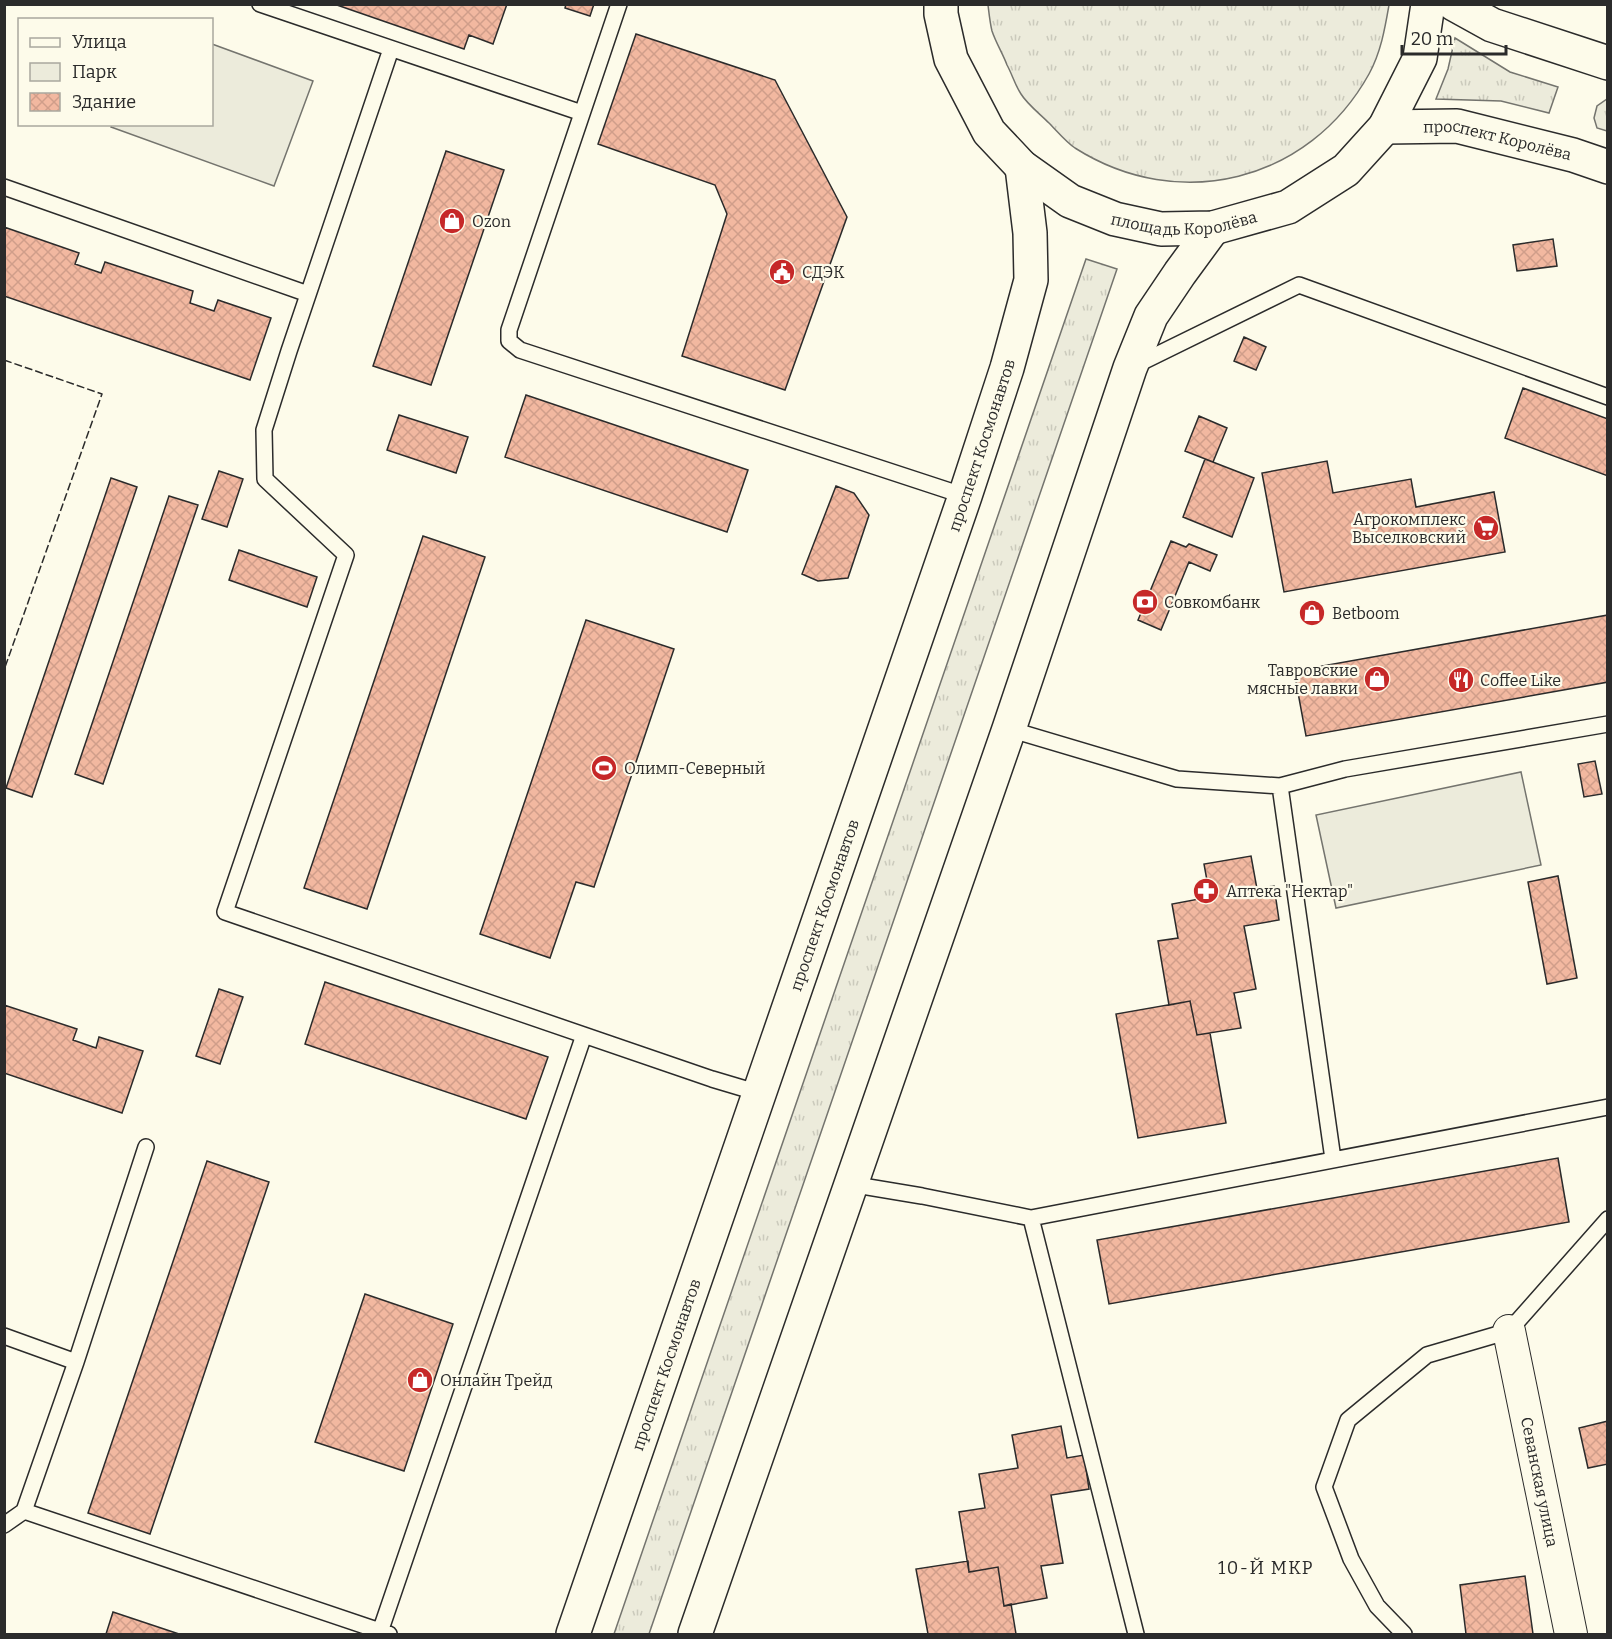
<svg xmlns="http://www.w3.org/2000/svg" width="1612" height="1639" viewBox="0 0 1612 1639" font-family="Bitter,serif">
  <defs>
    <pattern id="grass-tufts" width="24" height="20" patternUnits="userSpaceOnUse" patternTransform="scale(1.5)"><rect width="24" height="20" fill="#ecebdb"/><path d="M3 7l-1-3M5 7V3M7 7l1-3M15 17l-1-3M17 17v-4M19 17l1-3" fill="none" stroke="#cbcabc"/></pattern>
    <pattern id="building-cross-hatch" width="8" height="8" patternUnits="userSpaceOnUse" patternTransform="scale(1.5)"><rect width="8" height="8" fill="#f2b8a0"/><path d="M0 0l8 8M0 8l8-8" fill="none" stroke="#d09e8a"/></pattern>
  </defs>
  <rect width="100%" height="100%" fill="#fdfbea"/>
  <!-- grass -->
  <path fill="url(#grass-tufts)" stroke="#74746e" stroke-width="1.5" d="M988,5v-1l401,1c-4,23 -8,47 -20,69 -60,108 -190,140 -294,74 -9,-6 -18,-17 -26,-25 -9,-9 -22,-19 -28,-29 -6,-9 -9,-20 -14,-29 -4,-11 -11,-22 -15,-34 -2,-8 -3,-18 -4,-26z
    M1455,38l55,34 48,15 -9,26 -48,-12 -65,-2 12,-30z
    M1607,99h1l-1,32 -10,-3 -3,-10 3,-12z
    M1086,259l31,10 -468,1365h-35z"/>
  <!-- park -->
  <path fill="#ecebdb" stroke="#74746e" stroke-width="1.5" d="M212,44l101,37 -39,105 -163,-59 1,-3h100z
    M1521,772l20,93 -205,43 -20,-93z"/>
  <!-- building -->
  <path fill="url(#building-cross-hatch)" stroke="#2b2b2b" stroke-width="1.5" d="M334,4h173l-14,40 -24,-9 -5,14z
    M566,4h28l-4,12 -25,-8z
    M636,34l139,46 72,137 -62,173 -103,-34 45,-142 -12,-29 -117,-41z
    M446,151l58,19 -73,215 -58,-19z
    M4,227l75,26 -4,11 26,9 4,-11 88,29 -3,12 24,8 4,-11 53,18 -21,62 -246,-84z
    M1553,239l4,27 -40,5 -4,-26z
    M1244,337l22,10 -10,23 -22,-9z
    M1523,388l85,31v57l-103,-38z
    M526,395l222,75 -21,62 -222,-75z
    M399,415l69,22 -12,36 -69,-23z
    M1199,416l28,12 -14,34 -28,-11z
    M1205,459l49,19 -22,59 -49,-20z
    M1327,461l6,32 78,-14 5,28 78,-15 11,60 -221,40 -22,-119z
    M219,471l24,8 -16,48 -25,-8z
    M111,478l26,9 -105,310 -26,-9z
    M836,486l18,7 15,22 -21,63 -30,3 -16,-7z
    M169,496l29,9 -95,279 -28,-10z
    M423,536l62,21 -118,352 -63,-21z
    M1171,541l15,6 3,-3 28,11 -7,16 -21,-9 -28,68 -23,-10z
    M239,550l78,27 -10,30 -78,-27z
    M1608,615v67l-302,54 -12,-65z
    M586,620l88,29 -80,238 -18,-5 -26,76 -70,-24z
    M1595,761l7,33 -18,3 -6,-33z
    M1251,856l6,33 17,-3 5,34 -35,6 12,63 -22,4 7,35 -44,7 -7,-34 -21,4 -11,-64 20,-3 -6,-34 38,-7 -6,-33z
    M1558,876l19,102 -30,6 -19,-102z
    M325,982l223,75 -22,62 -221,-75z
    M219,989l24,8 -23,67 -24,-8z
    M1190,1001l7,34 13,-2 16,90 -88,15 -22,-124z
    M4,1005l73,24 -4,11 23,8 3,-11 44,14 -21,62 -118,-40z
    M1558,1158l11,64 -460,82 -12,-64z
    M207,1161l62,21 -119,352 -62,-21z
    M365,1294l88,30 -49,147 -89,-29z
    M1608,1421v43l-20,4 -9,-40z
    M1061,1426l6,32 17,-3 5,34 -38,6 12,68 -22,3 6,32 -43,8 -6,-39 -29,5 -10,-60 26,-4 -6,-34 39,-6 -6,-33z
    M968,1561l1,11 29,-5 6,39 7,-2 5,30h-88l-12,-65z
    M1525,1576l8,58h-67l-6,-49z
    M113,1612l66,22h-73z"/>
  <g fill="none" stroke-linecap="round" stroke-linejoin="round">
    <!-- lane casing -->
    <g stroke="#2b2b2b" stroke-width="18">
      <path id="lane" d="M260,4l322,109
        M619,4l-110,326v11l11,9 445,146
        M391,49l-102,302 -25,79 1,49 81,76 -121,357 487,167 47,14
        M4,187l304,107
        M1136,365l163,-80 309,112
        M1009,729l168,50 103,7 65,-17 263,-45
        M1280,786l53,373
        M146,1147l-70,215 -52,149 365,123
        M850,1184l72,12 109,22 577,-111
        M1031,1218l105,416
        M4,1336l72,26
        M4,1525l20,-14
        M380,1632l204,-597
        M1404,1634l-27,-28 -26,-47 -27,-72 24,-67 79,-65 82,-24 99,-112"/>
    </g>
    <!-- street casing -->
    <g stroke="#2b2b2b" stroke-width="34">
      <g id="street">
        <path id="s1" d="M1509,1331l62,303"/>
      </g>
    </g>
    <!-- primary casing -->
    <g stroke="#2b2b2b" stroke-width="36">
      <g id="primary">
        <path id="s2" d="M941,4v10l10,45 38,73 33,35 48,34 45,18 46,10 52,-1 75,-21 58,-37 39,-43 35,-69 8,-54"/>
        <path d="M1454,4l38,21 116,38"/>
        <path id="s3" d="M1385,127l72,-1 116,29 35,12"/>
        <path id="s4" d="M573,1634l392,-1138 42,-128 24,-88 -1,-47 -8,-66"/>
        <path d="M695,1634l314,-905 121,-361 21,-52 29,-43 33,-45"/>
      </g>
    </g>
    <!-- lane -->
    <use href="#lane" stroke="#fdfbea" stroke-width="15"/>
    <!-- street -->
    <use href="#street" stroke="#fdfbea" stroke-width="32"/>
    <!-- primary -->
    <use href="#primary" stroke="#fdfbea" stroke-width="33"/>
    <!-- fence -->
    <path stroke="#2b2b2b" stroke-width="1.5" stroke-dasharray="8 3" stroke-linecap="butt" d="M4,360l98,34 -98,276"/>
  </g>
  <!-- icons -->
  <defs>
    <g id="shop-disc" transform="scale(1.35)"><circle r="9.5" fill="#c62828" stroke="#fdfbea"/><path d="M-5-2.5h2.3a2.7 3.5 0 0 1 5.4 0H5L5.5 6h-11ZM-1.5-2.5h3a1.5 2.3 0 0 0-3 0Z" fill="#fff"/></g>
    <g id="civic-disc" transform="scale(1.35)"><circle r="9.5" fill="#c62828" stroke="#fdfbea"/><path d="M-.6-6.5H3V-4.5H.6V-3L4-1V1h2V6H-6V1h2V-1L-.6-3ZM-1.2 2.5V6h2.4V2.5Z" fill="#fff"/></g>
    <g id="supermarket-disc" transform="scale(1.35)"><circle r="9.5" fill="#c62828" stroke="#fdfbea"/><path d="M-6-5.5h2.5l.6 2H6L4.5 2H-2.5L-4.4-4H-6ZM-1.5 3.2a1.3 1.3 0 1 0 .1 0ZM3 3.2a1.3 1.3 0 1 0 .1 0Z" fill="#fff"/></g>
    <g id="bank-disc" transform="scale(1.35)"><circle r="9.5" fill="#c62828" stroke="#fdfbea"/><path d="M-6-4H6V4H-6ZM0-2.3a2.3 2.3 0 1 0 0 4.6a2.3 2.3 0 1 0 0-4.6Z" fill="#fff"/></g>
    <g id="restaurant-disc" transform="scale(1.35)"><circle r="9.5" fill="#c62828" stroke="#fdfbea"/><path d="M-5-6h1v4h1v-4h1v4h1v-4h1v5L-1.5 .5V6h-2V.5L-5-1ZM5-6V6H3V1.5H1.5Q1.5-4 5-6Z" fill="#fff"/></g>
    <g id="stadium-disc" transform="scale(1.35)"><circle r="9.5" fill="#c62828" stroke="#fdfbea"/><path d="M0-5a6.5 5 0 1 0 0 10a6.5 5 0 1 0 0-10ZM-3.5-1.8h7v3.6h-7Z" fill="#fff"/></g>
    <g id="pharmacy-disc" transform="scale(1.35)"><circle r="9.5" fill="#c62828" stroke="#fdfbea"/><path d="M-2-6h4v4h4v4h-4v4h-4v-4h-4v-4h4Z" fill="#fff"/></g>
  </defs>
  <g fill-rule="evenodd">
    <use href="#shop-disc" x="452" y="221"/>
    <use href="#civic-disc" x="782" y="272"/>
    <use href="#supermarket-disc" x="1486" y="528"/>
    <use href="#bank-disc" x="1145" y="602"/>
    <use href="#shop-disc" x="1312" y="613"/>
    <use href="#shop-disc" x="1377" y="679"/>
    <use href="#restaurant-disc" x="1461" y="680"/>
    <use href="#stadium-disc" x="604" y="768"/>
    <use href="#pharmacy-disc" x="1206" y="891"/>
    <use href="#shop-disc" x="420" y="1380"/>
  </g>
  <g text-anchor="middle" stroke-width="4.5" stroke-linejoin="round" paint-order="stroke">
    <!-- street labels -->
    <g font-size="16" fill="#2b2b2b" stroke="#fdfbea">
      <text dy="6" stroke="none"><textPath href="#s3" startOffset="114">проспект Королёва</textPath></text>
      <text dy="6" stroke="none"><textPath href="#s2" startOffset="364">площадь Королёва</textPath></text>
      <text dy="6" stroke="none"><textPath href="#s4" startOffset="1257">проспект Космонавтов</textPath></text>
      <text dy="6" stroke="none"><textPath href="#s4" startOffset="771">проспект Космонавтов</textPath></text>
      <text dy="6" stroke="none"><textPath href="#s4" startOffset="285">проспект Космонавтов</textPath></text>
      <text dy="6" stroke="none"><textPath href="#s1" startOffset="154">Севанская улица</textPath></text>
    </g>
    <!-- poi labels -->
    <g font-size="16" fill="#2b2b2b" stroke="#fdfbea" text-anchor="start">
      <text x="472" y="227">Ozon</text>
      <text x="802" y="278">СДЭК</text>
      <text x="1466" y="525" text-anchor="end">Агрокомплекс<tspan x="1466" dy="18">Выселковский</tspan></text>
      <text x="1164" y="608">Совкомбанк</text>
      <text x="1332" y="619">Betboom</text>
      <text x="1358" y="676" text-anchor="end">Тавровские<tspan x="1358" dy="18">мясные лавки</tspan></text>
      <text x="1480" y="686">Coffee Like</text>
      <text x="624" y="774">Олимп-Северный</text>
      <text x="1226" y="897">Аптека "Нектар"</text>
      <text x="440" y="1386">Онлайн Трейд</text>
    </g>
    <!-- neighbourhood labels -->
    <g font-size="18" letter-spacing="1.5" fill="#2b2b2b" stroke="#fdfbea">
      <text x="1266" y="1574">10-Й МКР</text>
    </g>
  </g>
  <!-- border -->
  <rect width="1612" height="1639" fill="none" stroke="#2b2b2b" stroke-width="12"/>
  <!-- legend -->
  <rect x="18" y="18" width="195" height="108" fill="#fdfbea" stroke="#a9a89e" stroke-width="1.5"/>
  <rect x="30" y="38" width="30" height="9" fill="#fdfbea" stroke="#a9a89e" stroke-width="1.5"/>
  <text x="72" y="48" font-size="18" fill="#2b2b2b">Улица</text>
  <rect x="30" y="63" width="30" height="18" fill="#ecebdb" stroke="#a9a89e" stroke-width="1.5"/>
  <text x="72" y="78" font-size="18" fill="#2b2b2b">Парк</text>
  <rect x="30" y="93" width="30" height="18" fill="url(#building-cross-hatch)" stroke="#a9a89e" stroke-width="1.5"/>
  <text x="72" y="108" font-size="18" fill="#2b2b2b">Здание</text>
  <!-- scale -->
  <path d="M1402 45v9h104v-9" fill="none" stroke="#2b2b2b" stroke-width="3"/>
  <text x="1411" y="45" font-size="18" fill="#2b2b2b" stroke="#fdfbea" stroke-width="4.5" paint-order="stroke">20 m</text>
</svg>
